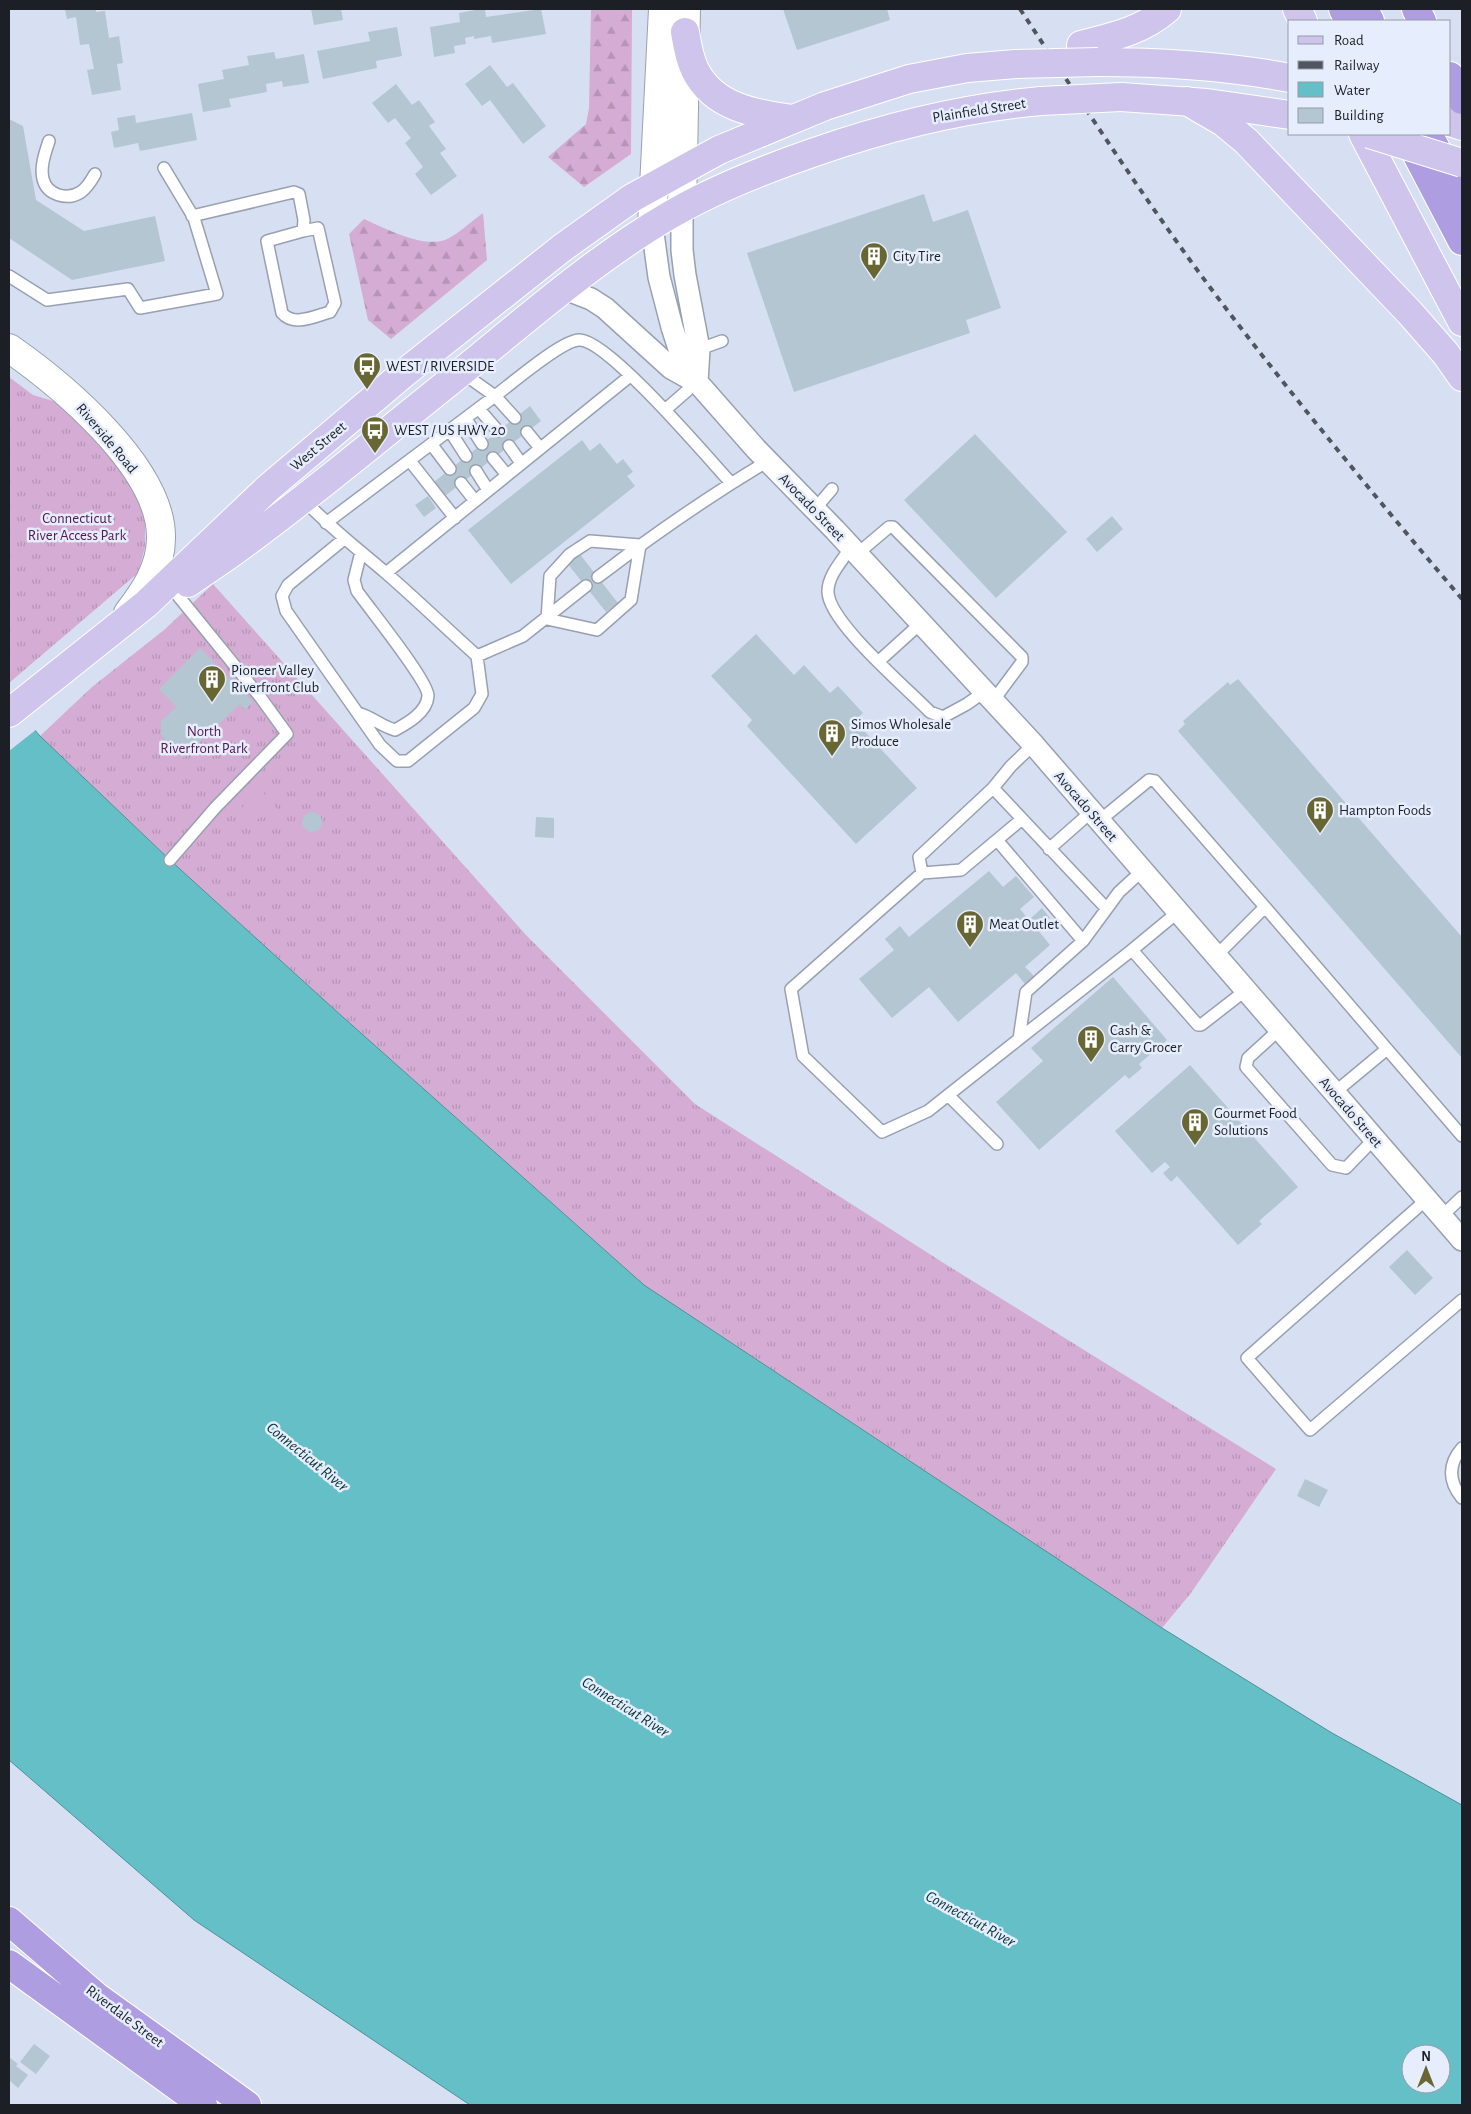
<svg xmlns="http://www.w3.org/2000/svg" width="1471" height="2114" viewBox="0 0 1471 2114" font-family="'Alegreya Sans',sans-serif">
  <defs>
    <pattern id="grass-tufts" width="24" height="20" patternUnits="userSpaceOnUse" patternTransform="scale(1.25)"><rect width="24" height="20" fill="#d5acd4"/><path d="M3 7l-1-3M5 7V3M7 7l1-3M15 17l-1-3M17 17v-4M19 17l1-3" fill="none" stroke="#b694b6"/></pattern>
    <pattern id="forest-firs" width="22" height="20" patternUnits="userSpaceOnUse" patternTransform="scale(1.25)"><rect width="22" height="20" fill="#d5acd4"/><path d="M5 1l3.5 6h-7zM16 11l3.5 6h-7z" fill="#b694b6"/></pattern>
  </defs>
  <rect width="100%" height="100%" fill="#d7e0f2"/>
  <!-- grass -->
  <path fill="url(#grass-tufts)" d="M9,377l24,18 27,8 55,55 30,49v40l-7,26 -129,110z
    M213,584l313,351 169,169 247,158 334,207 -85,124 -29,35 -518,-343 -309,-275 -165,-150 -130,-124 52,-49 72,-57z"/>
  <!-- forest -->
  <path fill="url(#forest-firs)" d="M591,9h41l-1,145 -47,33 -36,-30 38,-33 3,-16z
    M483,213l4,47 -96,79 -23,-19 -19,-86 15,-15c21,9 57,29 81,21 11,-4 28,-20 38,-27z"/>
  <!-- garden -->
  <path fill="#d5acd4" d="M259,788l19,22 -23,10 -6,4 -6,-7v-10z
    M301,812l3,4 -2,8 4,6 8,2 7,-5 3,1 1,4 -5,5 -12,2 -10,-6 -3,-12 3,-8z"/>
  <!-- water -->
  <path fill="#64c0c6" stroke="#4e9096" fill-rule="evenodd" d="M9,700l31,36 130,124 165,150 309,275 518,343 170,105 130,72v300h-992l-276,-185 -185,-160zM1411,2054h30v30h-30z"/>
  <!-- pier -->
  <path fill="#d7e0f2" d="M9,697l28,32 -28,22z"/>
  <!-- building -->
  <path fill="#b3c6d1" d="M65,9h31v3l9,-1 4,27 10,-2 4,27 -6,1 4,26 -29,5 -5,-25 7,-1 -5,-25 -9,1 -4,-28 -9,2z
    M311,9h30l2,11 -29,5z
    M481,9h4l1,8 55,-8 5,25 -54,9 -1,-7 -17,3v-3l-9,2 1,6 -12,2 1,7 -21,4 -4,-30 30,-5 -1,-9z
    M783,9h104l3,11 -93,30z
    M397,27l5,29 -26,5 1,7 -54,11 -6,-28 53,-10 -2,-9z
    M274,52l2,7 28,-5 5,29 -26,4 -1,-6 -16,3 1,8 -38,7 2,8 -28,5 -5,-28 26,-5 -2,-9 27,-5 -2,-9z
    M490,65l17,22 6,-4 33,43 -23,18 -33,-44 -8,6 -17,-22z
    M396,84l16,21 7,-5 16,22 -6,4 17,23 -6,4 17,23 -26,19 -16,-21 8,-7 -18,-24 6,-5 -16,-20 -7,5 -16,-20z
    M192,113l5,27 -57,11 -2,-8 -24,5 -3,-16 8,-2 -2,-12 18,-3 1,8z
    M9,119l14,7 13,74 48,31 71,-15 10,45 -93,19 -63,-42z
    M924,194l9,28 35,-12 33,98 -35,12 4,13 -176,59 -47,-139z
    M530,406l11,15 -96,75 -11,-14z
    M975,434l92,98 -71,66 -92,-98z
    M582,440l8,11 10,-8 17,21 6,-5 10,13 -6,4 8,10 -124,98 -43,-54z
    M428,496l8,12 -12,9 -9,-12z
    M1112,516l11,13 -26,23 -11,-13z
    M579,553l39,50 -12,9 -39,-49z
    M756,634l38,41 10,-10 26,28 8,-7 25,27 -8,8 62,67 -61,56 -109,-118 5,-6 -41,-44z
    M200,648l53,54 -8,8 -5,-6 -57,54 -22,-23v-14l15,-14 -17,-18z
    M1238,679l224,258v121l-284,-327 7,-7 -2,-3 45,-39 2,3z
    M302 822a10 10 0 1 1 20 0a10 10 0 1 1-20 0Z
    M536,817l18,1v20l-19,-1z
    M989,871l14,16 13,-11 18,21 -14,12 9,11 13,-12 8,10 -13,11 13,16 -25,22 9,9 -9,8 -9,-11 -58,49 -29,-35 -37,31 -33,-39 35,-29 -9,-11 15,-13 9,11z
    M1113,977l54,63 -28,24 3,4 -13,11 -4,-4 -86,75 -43,-48 47,-41 -12,-13z
    M1190,1065l108,122 -39,34 3,3 -24,21 -61,-69 -6,6 -8,-9 7,-6 -5,-5 -13,11 -37,-42z
    M1407,1250l26,28 -18,17 -26,-28z
    M1305,1479l23,11 -9,17 -22,-11z
    M34,2044l16,12 -14,18 -16,-12z
    M9,2057l9,7 -2,2 12,9 -10,13 -9,-8z"/>
  <g fill="none" stroke-linecap="round" stroke-linejoin="round">
    <!-- service casing -->
    <g stroke="#98a0b1" stroke-width="14">
      <path id="service" d="M49,141c-4,12 -9,26 -6,38 4,16 24,22 38,13 7,-5 10,-11 14,-18
        M192,216l102,-24 5,2 5,26 -1,11 -36,10 15,72c12,14 33,3 48,-1l5,-9 -17,-75 -15,3
        M9,276l38,24 81,-11 12,19 77,-14 -23,-76 -30,-50
        M694,351l28,-10
        M461,372l34,24c16,-12 68,-57 85,-56 29,1 127,117 151,143
        M479,409l19,22
        M665,410l32,-28
        M466,419l16,25
        M450,431l16,25
        M527,432l13,16
        M432,445l18,24
        M509,446l12,17
        M493,458l14,17
        M410,461l45,57
        M476,471l12,19
        M461,483l14,18
        M303,499c26,28 55,50 83,74 31,27 61,56 91,83l5,38 -8,14 -66,53h-11l-17,-16 -94,-134 -4,-15 6,-11 56,-46
        M815,509l17,-20
        M326,523l169,-127 20,22
        M851,547c-8,13 -23,28 -23,44 -1,30 79,97 102,121l13,5 24,-13 17,-12
        M857,554l32,-27h4l129,130v5l-29,39
        M386,573l244,-197
        M598,577c55,-42 111,-81 170,-116
        M547,619l50,11 34,-30 9,-55
        M547,619l3,-43 20,-22 20,-13 50,4
        M477,656l46,-20 63,-50
        M879,661l42,-38
        M358,713c14,4 23,13 37,17 13,-7 32,-18 33,-34 1,-14 -60,-89 -71,-105l-3,-11 7,-28
        M993,788l18,-22 22,-21
        M1022,819l-61,51 -39,3 -131,116 12,67 79,76 46,-21 91,-72 7,-47 57,-51 36,-49 23,-21
        M1099,821l50,-41 6,1 110,126 -49,49
        M997,840l86,101
        M1049,849l42,-37
        M170,860l45,-52 72,-74 -26,-36 -86,-106
        M922,873l-3,-16 74,-69 113,120
        M1265,907l122,142 -53,44
        M1178,912l-46,38 66,75h3l45,-35
        M1280,1029l-32,29 -2,9 86,98 14,3 28,-29
        M1019,1039l113,-89
        M1387,1049l75,87
        M948,1095l49,49
        M1426,1200l-179,158 63,72 152,-130
        M1441,1217l21,-20
        M1462,1448c-14,16 -14,33 0,50"/>
    </g>
    <!-- minor casing -->
    <g stroke="#98a0b1" stroke-width="24">
      <path id="minor" d="M682,208v42l3,25 14,74 -2,33
        M652,226l7,51 13,50 9,28 16,27 59,67 79,81 199,215 428,495
        M565,289l26,10 14,9 66,60 25,14"/>
    </g>
    <!-- tertiary casing -->
    <g stroke="#98a0b1" stroke-width="30">
      <path id="tertiary" d="M682,208l4,-199
        M652,226l11,-217
        M9,348c53,37 153,120 152,190 0,29 -16,53 -33,75"/>
    </g>
    <!-- primary casing -->
    <g stroke="#fff" stroke-width="30">
      <path id="primary" d="M1297,9l6,12
        M685,32c2,12 4,26 10,38 18,37 60,44 97,49
        M1081,45c31,-8 61,-14 86,-36
        M1098,62c65,0 129,4 192,16
        M1121,97l86,6 83,12
        M1187,101l36,21 23,19 164,172 36,41 16,23
        M1450,122l12,4
        M1363,134l99,188
        M188,583c15,-11 30,-20 45,-31 75,-54 148,-116 221,-174 68,-55 140,-119 216,-163 44,-26 93,-45 142,-62 74,-26 150,-45 229,-52
        M9,713l137,-109 121,-115 136,-115 159,-126 70,-50 87,-48 106,-44 84,-27 58,-11 49,-4"/>
    </g>
    <!-- motorway casing -->
    <g stroke="#fff" stroke-width="30">
      <path id="motorway" d="M1343,9l6,12
        M1364,9l6,12
        M1416,9l6,12
        M1450,76l12,24
        M1406,134l56,107
        M1428,134l34,63
        M9,1921l88,76 150,108
        M9,1964l194,141"/>
    </g>
    <!-- service -->
    <use href="#service" stroke="#fff" stroke-width="11"/>
    <!-- minor -->
    <use href="#minor" stroke="#fff" stroke-width="21"/>
    <!-- tertiary -->
    <use href="#tertiary" stroke="#fff" stroke-width="28"/>
    <!-- primary -->
    <use href="#primary" stroke="#cec4ec" stroke-width="28"/>
    <!-- motorway -->
    <use href="#motorway" stroke="#ae9de0" stroke-width="28"/>
    <!-- rail -->
    <path stroke="#50565f" stroke-width="4" stroke-dasharray="6 6" stroke-linecap="butt" d="M1020,9c62,94 124,190 192,281 80,106 164,208 250,309"/>
    <!-- primary-bridge casing -->
    <g stroke="#fff" stroke-width="30" stroke-linecap="butt">
      <path id="primary-bridge" d="M1016,64l82,-2
        M1041,101l80,-4
        M1369,134l93,29"/>
    </g>
    <!-- primary-bridge -->
    <use href="#primary-bridge" stroke="#cec4ec" stroke-width="28"/>
  </g>
  <!-- icons -->
  <defs>
    <g id="building-pin" transform="scale(1.4375)"><path d="M0 17L-7.5 6A9.5 9.5 0 1 1 7.5 6Z" fill="#686632" stroke="#e6edfc"/><path d="M-4-6H4V6H1V3H-1V6H-4ZM-2.5-4.3h1.7v1.8h-1.7ZM.8-4.3h1.7v1.8H.8ZM-2.5-1h1.7V.8h-1.7ZM.8-1h1.7V.8H.8Z" fill="#fff"/></g>
    <g id="bus-pin" transform="scale(1.4375)"><path d="M0 17L-7.5 6A9.5 9.5 0 1 1 7.5 6Z" fill="#686632" stroke="#e6edfc"/><path d="M-5-6H5V4H4V6H2V4H-2V6H-4V4H-5ZM-3.5-4V0h7V-4ZM-3.5 1.2v1.5H-2V1.2ZM2 1.2v1.5H3.5V1.2Z" fill="#fff"/></g>
  </defs>
  <g fill-rule="evenodd">
    <use href="#building-pin" x="874" y="256"/>
    <use href="#bus-pin" x="367" y="366"/>
    <use href="#bus-pin" x="375" y="430"/>
    <use href="#building-pin" x="212" y="679"/>
    <use href="#building-pin" x="832" y="733"/>
    <use href="#building-pin" x="1320" y="810"/>
    <use href="#building-pin" x="970" y="924"/>
    <use href="#building-pin" x="1091" y="1039"/>
    <use href="#building-pin" x="1195" y="1122"/>
  </g>
  <g text-anchor="middle" stroke-width="5" stroke-linejoin="round" paint-order="stroke">
    <!-- street labels -->
    <g font-size="15" fill="#1c2026" stroke="#e6edfc">
      <text transform="translate(979 110) rotate(-9)" y="5">Plainfield Street</text>
      <text transform="translate(107 438) rotate(50)" y="5">Riverside Road</text>
      <text transform="translate(318 446) rotate(-40)" y="5">West Street</text>
      <text transform="translate(812 507) rotate(46)" y="5">Avocado Street</text>
      <text transform="translate(1086 806) rotate(49)" y="5">Avocado Street</text>
      <text transform="translate(1351 1112) rotate(49)" y="5">Avocado Street</text>
      <text transform="translate(125 2016) rotate(37)" y="5">Riverdale Street</text>
    </g>
    <!-- poi labels -->
    <g font-size="15" fill="#1c2026" stroke="#e6edfc" text-anchor="start">
      <text x="893" y="261">City Tire</text>
      <text x="386" y="371">WEST / RIVERSIDE</text>
      <text x="394" y="435">WEST / US HWY 20</text>
      <text x="231" y="675">Pioneer Valley<tspan x="231" dy="17">Riverfront Club</tspan></text>
      <text x="851" y="729">Simos Wholesale<tspan x="851" dy="17">Produce</tspan></text>
      <text x="1339" y="815">Hampton Foods</text>
      <text x="989" y="929">Meat Outlet</text>
      <text x="1110" y="1035">Cash &amp;<tspan x="1110" dy="17">Carry Grocer</tspan></text>
      <text x="1214" y="1118">Gourmet Food<tspan x="1214" dy="17">Solutions</tspan></text>
    </g>
    <!-- park labels -->
    <g font-size="15" fill="#531854" stroke="#e6edfc">
      <text x="77" y="523">Connecticut<tspan x="77" dy="17">River Access Park</tspan></text>
      <text x="204" y="736">North<tspan x="204" dy="17">Riverfront Park</tspan></text>
    </g>
    <!-- water labels -->
    <g font-size="16" font-style="italic" fill="#043335" stroke="#e6edfc">
      <text transform="translate(308 1456) rotate(39)" y="6">Connecticut River</text>
      <text transform="translate(626 1706) rotate(32)" y="6">Connecticut River</text>
      <text transform="translate(971 1918) rotate(29)" y="6">Connecticut River</text>
    </g>
  </g>
  <!-- border -->
  <rect width="1471" height="2114" fill="none" stroke="#1c2026" stroke-width="20"/>
  <!-- legend -->
  <rect x="1288" y="20" width="162" height="115" fill="#e6edfc" stroke="#959ba6"/>
  <rect x="1298" y="36" width="25" height="8" fill="#cec4ec" stroke="#959ba6"/>
  <text x="1334" y="45" font-size="15" fill="#1c2026">Road</text>
  <rect x="1298" y="61" width="25" height="8" fill="#50565f" stroke="#959ba6"/>
  <text x="1334" y="70" font-size="15" fill="#1c2026">Railway</text>
  <rect x="1298" y="82" width="25" height="15" fill="#64c0c6" stroke="#959ba6"/>
  <text x="1334" y="95" font-size="15" fill="#1c2026">Water</text>
  <rect x="1298" y="108" width="25" height="15" fill="#b3c6d1" stroke="#959ba6"/>
  <text x="1334" y="120" font-size="15" fill="#1c2026">Building</text>
  <!-- north arrow -->
  <g transform="translate(1426 2069)"><circle r="24" fill="#e6edfc" stroke="#959ba6"/>
  <path d="M0-4L9 19L0 12L-9 19Z" fill="#686632"/>
  <text y="-8" font-size="14" font-weight="bold" text-anchor="middle" fill="#1c2026">N</text>
  </g>
</svg>
